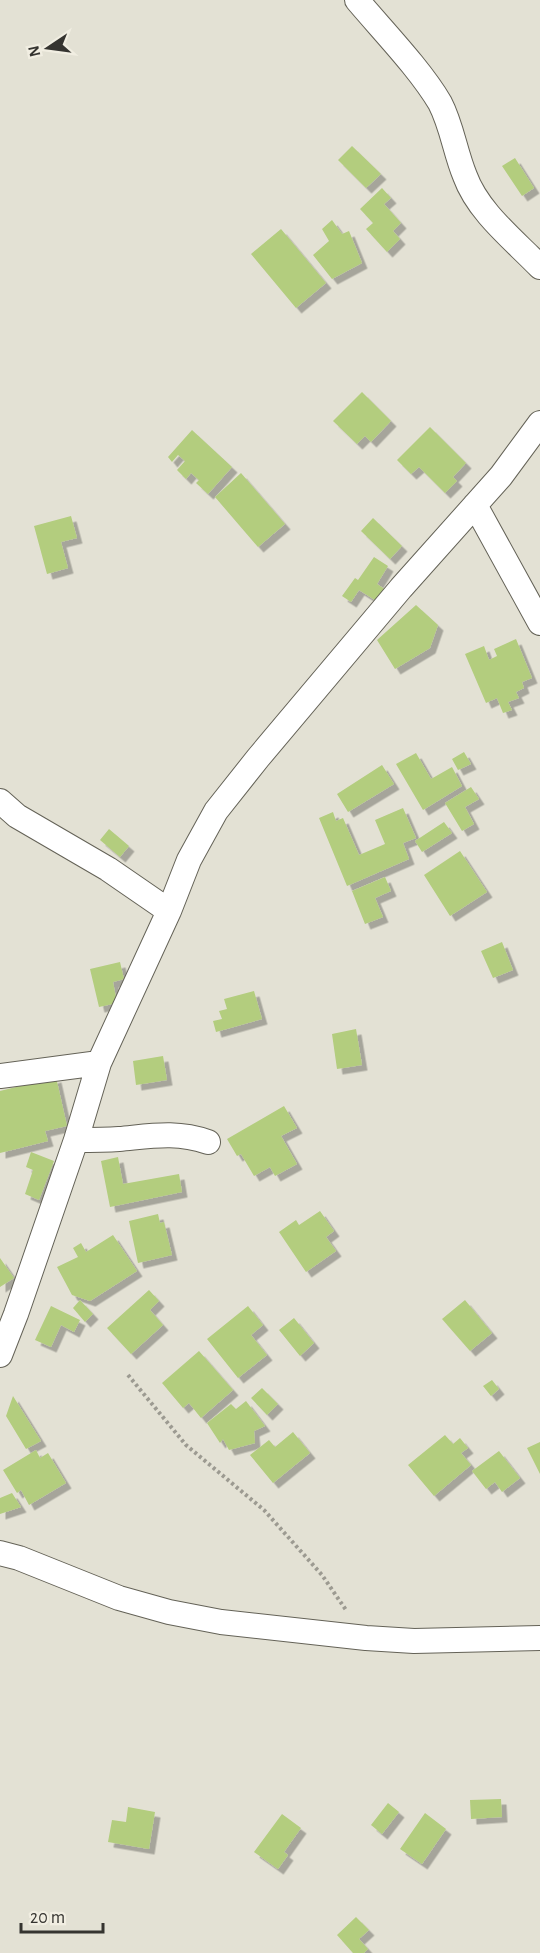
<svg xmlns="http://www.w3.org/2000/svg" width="540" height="1953" viewBox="0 0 540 1953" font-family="'Alegreya Sans',sans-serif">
  <defs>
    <filter id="shadow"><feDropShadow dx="5.5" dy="5.5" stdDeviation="0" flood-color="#0004"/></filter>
  </defs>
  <rect width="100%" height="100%" fill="#e3e1d4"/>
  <!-- building -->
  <path fill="#b3cd7e" filter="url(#shadow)" d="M352,146l29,28 -15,14 -28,-28z
    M515,158l19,30 -12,8 -20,-30z
    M382,188l9,10 -7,6 17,19 -8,8 7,8 -13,13 -21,-23 7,-6 -13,-14z
    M332,220l10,14 7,-3 13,32 -30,16 -19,-24 16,-14 -7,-12z
    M281,229l45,54 -30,25 -45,-54z
    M362,392l29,29 -20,21 -6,-6 -8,8 -24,-23z
    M430,427l36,36 -13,14 4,4 -12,12 -26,-26 -8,7 -14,-14z
    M192,430l40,37 -24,27 -12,-11 3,-3 -8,-7 -5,6 -9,-9 8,-9 -7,-6 -6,7 -4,-5z
    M241,473l44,51 -27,23 -43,-50z
    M71,516l6,22 -16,4 7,26 -21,6 -13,-48z
    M373,518l29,28 -12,13 -29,-28z
    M374,557l14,9 -11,18 9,6 -8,12 -19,-12 -8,12 -9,-6 13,-18 3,2z
    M416,605l22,20 -8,23 -35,21 -18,-29z
    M516,639l16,39 -10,4 2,6 -8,4 3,6 -11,4 4,8 -9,3 -6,-15 -11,5 -21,-49 19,-8 5,14 8,-4 -3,-7z
    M464,752l7,12 -13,6 -6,-11z
    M416,753l15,26 21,-12 10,19 -39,24 -27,-46z
    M382,765l12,19 -46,28 -11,-18z
    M471,787l8,12 -14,8 9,17 -12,7 -17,-28z
    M403,808l13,30 -13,5 6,16 -62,27 -28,-68 14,-6 3,9 7,-3 16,37 26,-11 -10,-24z
    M444,822l8,11 -30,19 -7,-11z
    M109,829l20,17 -9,11 -20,-17z
    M460,851l27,41 -37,24 -26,-41z
    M385,877l6,14 -16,7 8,19 -18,7 -13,-33z
    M502,942l11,28 -20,8 -12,-27z
    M120,962l4,17 -11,3 4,21 -18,4 -9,-38z
    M254,991l8,28 -46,13 -3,-11 9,-2 -3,-8 8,-2 -3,-10z
    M356,1029l6,36 -25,4 -5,-35z
    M163,1056l4,24 -31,5 -3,-24z
    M56,1077l11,49 -22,5 3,10 -48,12v-62z
    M284,1106l13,22 -16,8 16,28 -22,12 -5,-9 -16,9 -13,-22 -4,2 -10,-17z
    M31,1152l23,9 -15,39 -14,-6 8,-24 -7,-3z
    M118,1157l5,27 56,-10 3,18 -72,15 -9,-46z
    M320,1211l14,20 -8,6 10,14 -30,21 -27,-40 17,-12 3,5z
    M158,1214l2,9 4,-1 8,33 -34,8 -9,-42z
    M113,1235l24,36 -47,30 -18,-6 -15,-28 21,-10 -5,-9 8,-5 5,9z
    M0,1258l14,20 -14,9z
    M149,1290l10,11 -9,9 13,15 -32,29 -24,-26z
    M80,1300l13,14 -8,8 -12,-14z
    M465,1300l27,33 -22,18 -28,-32z
    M51,1306l29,14 -6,12 -13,-7 -10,22 -16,-7z
    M248,1306l15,19 -12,10 16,20 -29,23 -31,-39z
    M294,1318l20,25 -14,13 -21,-26z
    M199,1351l34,39 -32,28 -12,-15 -6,5 -21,-25z
    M492,1380l7,9 -8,7 -8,-10z
    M262,1388l16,16 -11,11 -16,-17z
    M13,1396l28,45 -15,8 -20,-33z
    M246,1401l19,25 -11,5 1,12 -26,7 -6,-11 -3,4 -13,-20 24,-19 5,5z
    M293,1432l17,21 -37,30 -23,-28 19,-15 6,7z
    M445,1435l8,9 7,-6 8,10 -7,5 10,12 -37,31 -26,-31z
    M540,1442v32l-13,-26z
    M36,1450l4,8 8,-5 18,30 -37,22 -8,-15 -4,3 -14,-23z
    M499,1451l21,27 -18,14 -7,-10 -9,7 -14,-18z
    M12,1493l9,14 -21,7v-16z
    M501,1799l1,18 -31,2 -1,-19z
    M388,1803l11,9 -17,22 -11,-9z
    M128,1807l27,5 -6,37 -41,-7 4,-22 14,2z
    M425,1813l21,16 -24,35 -22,-15z
    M282,1814l19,14 -17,24 4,3 -10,14 -24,-17z
    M356,1917l13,13 -10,9 9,10 -4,4h-11l-16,-18z"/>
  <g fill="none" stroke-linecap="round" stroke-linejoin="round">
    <!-- minor casing -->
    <g stroke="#646257" stroke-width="26">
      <path id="minor" d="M357,0c26,31 63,69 83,103 12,23 15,49 25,73 13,36 49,64 75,91
        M475,505l65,118
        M0,801l17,15 91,53 61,42
        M0,1076l99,-13
        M76,1140c14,0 29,0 43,-1 33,-3 57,-8 89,3
        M0,1355l16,-41 60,-174 23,-77 70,-152 20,-51 27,-49 42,-53 143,-170 100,-112 39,-53
        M0,1553l19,5 100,40 50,14 52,10 145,16 48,3 126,-3"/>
    </g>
    <!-- path -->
    <path stroke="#9c9a91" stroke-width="4" stroke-dasharray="3 3" stroke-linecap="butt" d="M128,1375l58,70 78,65 58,65 24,35"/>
    <!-- minor -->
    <use href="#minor" stroke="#fff" stroke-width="24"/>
  </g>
  <!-- north arrow -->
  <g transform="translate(48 48) rotate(257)" stroke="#f1eee2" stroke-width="4.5" paint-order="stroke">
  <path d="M0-4.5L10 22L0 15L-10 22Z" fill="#353430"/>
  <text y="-9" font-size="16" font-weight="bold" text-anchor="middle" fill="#353430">N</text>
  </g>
  <!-- scale -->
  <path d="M21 1923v9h82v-9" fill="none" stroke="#353430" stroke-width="3"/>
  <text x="30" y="1923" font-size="18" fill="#353430" stroke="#f1eee2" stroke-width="4.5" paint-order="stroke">20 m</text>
</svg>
